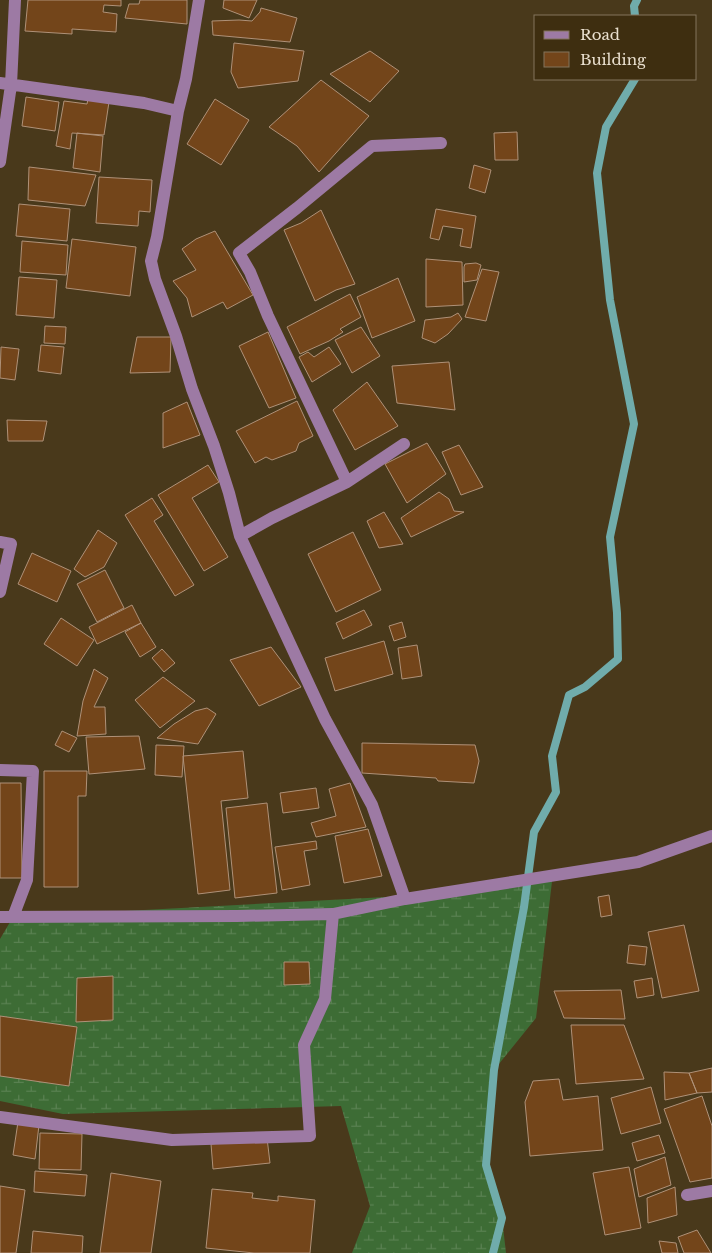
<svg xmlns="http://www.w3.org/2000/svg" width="712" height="1253" viewBox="0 0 712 1253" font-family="'Libre Baskerville',serif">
  <defs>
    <pattern id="wetland-marsh" width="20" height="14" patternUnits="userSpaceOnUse" patternTransform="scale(1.25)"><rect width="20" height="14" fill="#3d6c35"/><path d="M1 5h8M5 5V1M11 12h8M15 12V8" fill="none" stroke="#598151"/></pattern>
  </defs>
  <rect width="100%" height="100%" fill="#49391b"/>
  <!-- wetland -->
  <path fill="url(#wetland-marsh)" d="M553,873l-17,145 -42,52 -8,95 7,19 9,34 4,35h-154l18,-47 -29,-100 -278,8 -63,-13v-162l13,-22 392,-21z"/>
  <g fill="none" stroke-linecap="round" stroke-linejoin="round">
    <!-- stream -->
    <path stroke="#70acab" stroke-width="8" d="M635,16l-1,-10 3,-6
      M493,1253l9,-35 -16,-53 8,-95 30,-163 10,-75 22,-40 -4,-36 17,-61 16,-8 33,-28 -1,-46 -7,-76 24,-113 -24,-124 -13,-127 9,-46 29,-48"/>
  </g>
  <!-- building -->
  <path fill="#73451a" stroke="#af9178" d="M28,0h93v6l-17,-1 -1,7 14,2 -1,18 -44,-3v5l-47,-3z
    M140,0h47v24l-62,-6 4,-14h10z
    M224,0h33l-8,18 -26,-10z
    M261,8l36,10 -7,24 -77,-7 -1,-14 27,-1 13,1 8,-9z
    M234,43l70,8 -6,30 -60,7 -7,-16z
    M370,51l29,20 -29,31 -40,-28z
    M321,80l48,36 -50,56 -22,-26 -28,-19z
    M26,97l33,5 -4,29 -33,-5z
    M88,99l21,3 -5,33 -32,-2 -2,16 -14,-3 8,-45 23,3z
    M215,99l34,21 -28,45 -34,-21z
    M517,132l1,28h-23l-1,-27z
    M77,133l26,3 -3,36 -27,-4z
    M474,165l17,5 -6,23 -16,-5z
    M29,167l67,8 -11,31 -57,-6z
    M99,177l53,3 -2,32 -11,-1 -1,15 -42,-3z
    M19,204l51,5 -3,32 -51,-5z
    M436,209l40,7 -5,32 -11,-2 3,-17 -20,-3 -4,14 -9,-2z
    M321,210l34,74 -19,6 -21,11 -31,-71 17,-7z
    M215,231l38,64 -26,14 -4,-7 -31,15 -5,-19 -14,-17 23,-11 -14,-21 14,-10z
    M72,239l64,8 -6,49 -64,-8z
    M22,241l46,4 -2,30 -46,-3z
    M426,259l36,3 1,43 -37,2z
    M476,263l5,2 -4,15 -13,2v-15l1,-3z
    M482,269l17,3 -13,49 -21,-4z
    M19,277l38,3 -3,38 -38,-3z
    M398,278l17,43 -43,17 -15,-41z
    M350,294l11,23 -21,12 3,3 -14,9 -29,13 -13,-27z
    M458,313l4,6 -14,15 -13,9 -13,-5 3,-18 26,-3z
    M45,326l21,1 -1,17 -21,-1z
    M361,327l19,29 -28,17 -17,-33z
    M268,332l28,66 -27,10 -30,-62z
    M137,337h34l-1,35 -40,1z
    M41,345l23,2 -3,27 -23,-3z
    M1,347l18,2 -4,31 -15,-2z
    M329,347l12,17 -29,18 -13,-25 9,-5 6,5z
    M449,362l6,48 -58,-7 -5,-37z
    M367,382l31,44 -43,24 -22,-40z
    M297,401l16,35 -14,7 -3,8 -24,9 -6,-3 -11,6 -19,-32z
    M187,402l13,33 -37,13v-35z
    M7,420l40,1 -4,20h-35z
    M427,443l19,31 -39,29 -22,-39z
    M459,445l24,42 -22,8 -19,-43z
    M208,465l11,17 -27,16 36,59 -24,14 -46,-76z
    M439,492l10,7 5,12 10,1 -53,25 -10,-19z
    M152,498l11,17 -9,6 40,64 -19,11 -50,-81z
    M384,512l19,32 -24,4 -12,-27z
    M98,530l19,13 -13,24 -19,10 -11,-8z
    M353,532l28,58 -45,22 -28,-58z
    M32,553l39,18 -14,31 -39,-18z
    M105,570l19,38 -27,14 -20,-38z
    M132,605l9,18 -44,21 -8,-17z
    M364,610l8,15 -29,14 -7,-16z
    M61,618l33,22 -17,26 -33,-22z
    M402,622l4,15 -12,4 -5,-15z
    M141,623l15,24 -16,10 -15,-25z
    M384,641l9,33 -58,17 -10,-33z
    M417,645l5,31 -20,3 -4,-31z
    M271,647l30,40 -42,19 -29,-46z
    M162,649l13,14 -11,9 -12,-14z
    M94,669l14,9 -14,29h11l1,27 -29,2 6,-35z
    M163,677l32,24 -35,27 -25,-28z
    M207,708l9,6 -18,30 -41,-6 17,-14 21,-13z
    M62,731l15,7 -8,14 -14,-7z
    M139,736l6,33 -56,5 -3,-37z
    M362,743l113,2 4,16 -5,22 -36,-2 -2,-3 -74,-5z
    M156,745l28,1 -2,31 -27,-2z
    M243,751l5,47 -27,3 9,89 -32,4 -15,-138z
    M44,771h43l-1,25h-8v91h-34z
    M0,783h21l1,95h-22z
    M350,783l16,44 -50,10 -5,-14 25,-7 -7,-27z
    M316,788l3,20 -36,5 -3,-20z
    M267,803l10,90 -42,5 -9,-90z
    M368,829l14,47 -38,7 -9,-47z
    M316,841l1,8 -13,2 6,34 -28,5 -7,-43z
    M609,895l3,20 -11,2 -3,-20z
    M684,925l15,66 -37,7 -14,-66z
    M629,945l18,2 -2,18 -18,-2z
    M284,962h25l1,22 -26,1z
    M113,976v44l-37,2 1,-44z
    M652,978l2,17 -17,3 -3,-17z
    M621,990l4,29 -61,-1 -10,-27z
    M0,1016l77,11 -8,59 -69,-10z
    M571,1025h53l20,54 -68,5z
    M712,1068v24l-15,1 -8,-20z
    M664,1072l25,1 8,20 -32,7z
    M559,1079l4,21 35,-4 5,54 -73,6 -5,-54 8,-21z
    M651,1087l10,36 -40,11 -10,-36z
    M702,1096l10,30v52l-22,4 -26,-73z
    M18,1122l21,3 -4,34 -22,-4z
    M40,1133l42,1 -1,36 -42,-1z
    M659,1135l6,18 -28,8 -5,-18z
    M267,1138l3,25 -57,6 -2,-25z
    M665,1157l6,28 -32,12 -5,-28z
    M629,1167l12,61 -36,7 -12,-62z
    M35,1171l52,4 -2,21 -51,-4z
    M111,1173l50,8 -10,72h-51z
    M0,1186l25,4 -9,63h-16z
    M675,1187l2,28 -29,8 -1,-25z
    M212,1189l41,4 -1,5 26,3v-5l37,4 -5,53h-56l-48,-5z
    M697,1230l14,23h-27l-6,-16z
    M33,1231l50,5 -1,17h-51z
    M659,1241l17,2 2,10h-16z"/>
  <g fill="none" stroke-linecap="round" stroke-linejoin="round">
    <!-- minor -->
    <path stroke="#9d7aa4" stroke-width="12" d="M199,0l-13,79 -8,32 -21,126 -6,24 4,18 21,57 16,53 22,57 15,47 11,43 85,183 47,86 33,94
      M0,83l144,20 34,8
      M0,162l11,-77 4,-85
      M347,482l57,-38
      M240,536l32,-18 75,-36 -79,-166 -18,-44 -11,-19 58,-45 75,-62 69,-3
      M0,542l11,2 -11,48
      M0,770l33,1 -6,109 -14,37
      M0,917l237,-1 96,-2 72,-15 233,-37 74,-26
      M0,1117l172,23 138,-4 -6,-91 21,-46 8,-85
      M687,1195l25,-4"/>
  </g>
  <!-- legend -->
  <rect x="534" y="15" width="162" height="65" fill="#3e2e10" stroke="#83755c"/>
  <rect x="544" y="31" width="25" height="8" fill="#9d7aa4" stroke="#83755c"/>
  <text x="580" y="40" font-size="15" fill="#eae0cf">Road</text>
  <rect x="544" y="52" width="25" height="15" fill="#73451a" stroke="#83755c"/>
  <text x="580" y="65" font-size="15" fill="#eae0cf">Building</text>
</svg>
